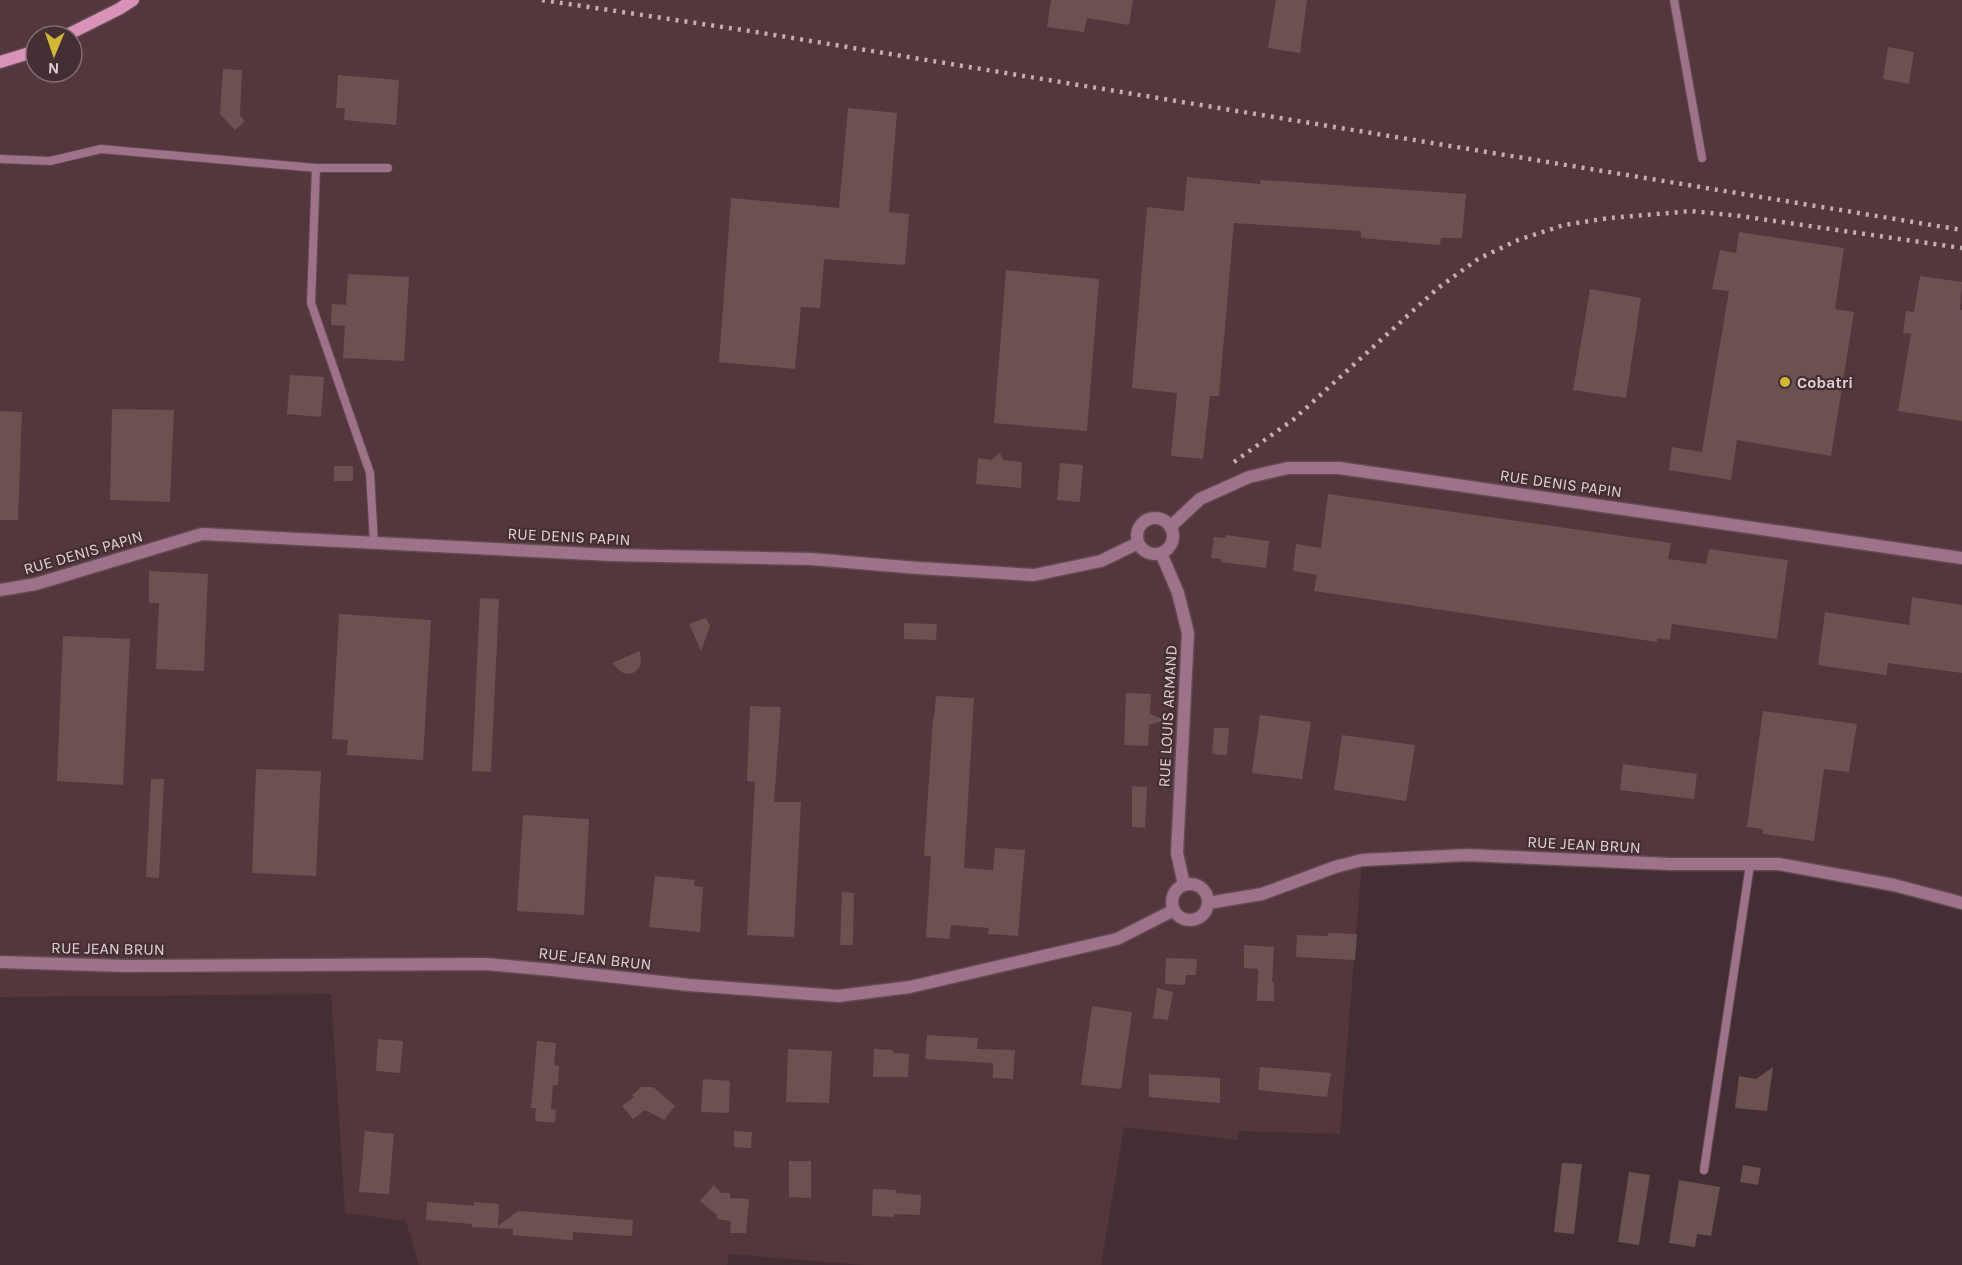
<svg xmlns="http://www.w3.org/2000/svg" width="1962" height="1265" viewBox="0 0 1962 1265" font-family="Karla,sans-serif">
  <rect width="100%" height="100%" fill="#452e33"/>
  <!-- built -->
  <path fill="#54363d" fill-rule="evenodd" d="M0,0h1962v904l-184,-40 -398,-6 -18,3 -22,273 -101,-3 -1,9 -114,-13 -23,138h-237l-135,-11 -2,11h-308l-13,-44 -61,-8 -14,-219 -331,3zM36,36h36v36h-36z"/>
  <!-- building -->
  <path fill="#6b5250" d="M1051,0h82l-4,25 -42,-7 -3,14 -37,-5z
    M1276,0h31l-7,53 -32,-5z
    M1888,47l26,5 -5,32 -26,-5z
    M223,69l19,1 -2,45 5,6 -10,9 -15,-16z
    M338,75l61,5 -3,45 -52,-5 1,-12h-9z
    M848,108l49,5 -8,99 20,2 -4,51 -81,-6 -4,49 -19,-1 -6,62 -76,-7 12,-164 108,10z
    M1187,177l73,7 1,-4 205,14 -4,44h-21l-1,7 -79,-7v-7l-127,-8 -15,173h-9l-7,63 -32,-3 6,-63 -45,-5 15,-181 37,4z
    M1739,232l105,16 -9,61 19,3 -23,144 -94,-16 -6,40 -62,-10 3,-23 30,5 27,-161 -17,-2 8,-39 16,3z
    M1006,270l93,9 -12,152 -93,-8z
    M348,274l61,3 -5,84 -61,-3 2,-32 -14,-1 1,-21 14,1z
    M1920,276l42,6 -2,28h2v111l-64,-10 13,-77 -8,-1 3,-22 8,1z
    M1590,289l51,9 -15,100 -53,-8z
    M290,375l34,2 -3,40 -34,-3z
    M112,409l62,1 -4,92 -60,-2z
    M0,411l22,1 -4,108h-18z
    M1000,453l3,7 19,2 -1,26 -45,-4 2,-26 13,2z
    M1060,463l23,2 -3,37 -23,-2z
    M334,466h19v15h-19z
    M1328,494l343,49 -3,16 38,5 3,-15 79,11 -11,79 -105,-15 -2,16 -13,-2v4l-343,-51 3,-16 -24,-4 3,-27 25,4z
    M1226,535l43,6 -3,27 -45,-6v-3l-10,-1 3,-21 11,1z
    M149,571l59,3 -4,97 -48,-2 3,-66h-10z
    M1912,597l50,8v68l-74,-10 -2,12 -68,-10 7,-53 84,13z
    M480,598l19,1 -8,173 -19,-1z
    M339,614l92,6 -8,140 -76,-5 1,-15 -16,-1z
    M706,618l4,8 -9,25 -12,-27z
    M904,623l33,1 -1,16 -32,-1z
    M63,636l67,3 -7,146 -66,-4z
    M640,651l1,13 -3,5 -5,4 -6,1 -6,-2 -9,-9z
    M1126,693l25,1 -1,20 15,6 -16,5 -1,21 -24,-1z
    M936,696l38,2 -10,170 29,2 2,-22 30,2 -7,86 -30,-2 1,-6 -38,-3 -2,14 -23,-2 5,-81h-7l9,-138h1z
    M750,706l31,1 -7,95h27l-7,135 -47,-2 8,-153 -8,-1z
    M1763,711l94,13 -8,48 -25,-3 -10,72 -51,-7v-5l-16,-2z
    M1260,715l51,7 -9,57 -50,-6z
    M1214,728h15l-2,27 -15,-1z
    M1342,735l73,10 -9,56 -72,-11z
    M1623,764l74,10 -3,25 -74,-9z
    M256,769l65,2 -5,105 -64,-3z
    M151,779h13l-5,99 -13,-1z
    M1132,786l15,1 -2,41 -13,-1z
    M523,815l66,4 -5,96 -67,-4z
    M655,876l40,4 -1,6 9,1 -3,45 -51,-5z
    M842,892l12,1 -1,52h-13z
    M1328,933l29,1 -2,26 -59,-3 1,-22 31,1z
    M1244,945l30,2 -2,35h2v19h-17l1,-32 -14,-1z
    M1166,958l31,1 -1,16h-10l-1,10 -20,-1z
    M1157,988l16,4 -5,28 -15,-2z
    M1092,1006l40,6 -11,77 -40,-4z
    M927,1035l51,3 -1,11 38,1 -2,29 -20,-1v-15l-68,-4z
    M378,1039l25,2 -3,32 -24,-2z
    M537,1041l19,2 -2,22 5,1 -1,19h-5l-2,24 5,1 -1,13 -20,-2 1,-13h-5z
    M788,1049l44,2 -3,52 -43,-1z
    M874,1049l19,1 1,3 15,1 -1,23h-35z
    M1260,1067l71,6 -4,24 -69,-7z
    M1773,1067l-6,44 -32,-3 4,-32 17,3z
    M1149,1074l71,4v25l-71,-6z
    M703,1079l27,2 -1,32 -28,-1z
    M641,1087h12l22,19 -11,14 -19,-10 -12,9 -11,-13 12,-9 -2,-2z
    M365,1131l29,3 -5,60 -30,-2z
    M734,1131l18,1 -1,16 -17,-1z
    M789,1161h22v37l-22,-1z
    M1562,1163l20,1 -8,70 -20,-2z
    M1743,1165l18,3 -3,17 -18,-3z
    M1629,1172l21,3 -11,70 -21,-3z
    M1679,1180l41,7 -9,49 -14,-2 -2,13 -26,-4z
    M714,1185l7,8h9v5l19,1 -3,34h-16l1,-12 -14,-2v-4l-17,-14z
    M873,1189l23,1v3l25,2 -1,20 -26,-1v3l-22,-1z
    M427,1202l47,4v-4l25,2 -1,22 20,-15 115,9 -1,16 -59,-4v8h-3l-57,-5v-6l-41,-2v-3l-46,-4z"/>
  <g fill="none" stroke-linecap="round" stroke-linejoin="round">
    <!-- lane casing -->
    <g stroke="#614b50" stroke-width="10">
      <path id="lane" d="M1674,0l28,158
        M0,159l50,2 51,-12 215,19h72
        M316,168l-5,135 59,170 4,70
        M1704,1170l46,-305"/>
    </g>
    <!-- street casing -->
    <g stroke="#614b50" stroke-width="15">
      <path id="street" d="M1137 536a18 18 0 1 1 36 0a18 18 0 1 1-36 0Z
        M1170,527l30,-28 49,-22 39,-9h51l623,90
        M1161,553l17,40 10,40 -11,220 7,32
        M0,590l36,-6 166,-50 409,21 200,4 107,9 116,7 67,-14 37,-18
        M1172 902a18 18 0 1 1 36 0a18 18 0 1 1-36 0Z
        M1208,903l54,-9 73,-27 27,-7 105,-5 203,9h108l116,21 68,18
        M0,962l126,4 360,-2 66,6 137,15 149,11 72,-9 207,-48 57,-29"/>
    </g>
    <!-- secondary casing -->
    <g stroke="#614b50" stroke-width="15">
      <path id="secondary" d="M65,36l54,-27 14,-9
        M0,62l36,-11"/>
    </g>
    <!-- lane -->
    <use href="#lane" stroke="#9e7289" stroke-width="8"/>
    <!-- street -->
    <use href="#street" stroke="#9e7289" stroke-width="12"/>
    <!-- secondary -->
    <use href="#secondary" stroke="#d992b8" stroke-width="12"/>
    <!-- rail -->
    <path stroke="#c1afb3" stroke-width="4.5" stroke-dasharray="3 6" stroke-linecap="butt" d="M542,0l214,32 1206,198
      M1234,462l60,-43 144,-131 40,-29 40,-19 46,-15 45,-7 82,-7 49,5 222,32"/>
  </g>
  <!-- markers -->
  <circle fill="#d1b736" stroke="#452e33" stroke-width="2" cx="1785" cy="382" r="6"/>
  <g text-anchor="middle" stroke-width="4.5" stroke-linejoin="round" paint-order="stroke">
    <!-- poi labels -->
    <g font-size="16" font-weight="bold" fill="#e1d1d4" stroke="#452e33" text-anchor="start">
      <text x="1797" y="388">Cobatri</text>
    </g>
    <!-- street labels -->
    <g font-size="16" fill="#e1d1d4" stroke="#452e33">
      <text transform="translate(1561 483) rotate(8)" y="6">RUE DENIS PAPIN</text>
      <text transform="translate(569 536) rotate(3)" y="6">RUE DENIS PAPIN</text>
      <text transform="translate(83 552) rotate(-16)" y="6">RUE DENIS PAPIN</text>
      <text transform="translate(1167 716) rotate(-87)" y="6">RUE LOUIS ARMAND</text>
      <text transform="translate(1584 844) rotate(3)" y="6">RUE JEAN BRUN</text>
      <text transform="translate(108 948) rotate(1)" y="6">RUE JEAN BRUN</text>
      <text transform="translate(595 958) rotate(6)" y="6">RUE JEAN BRUN</text>
    </g>
  </g>
  <!-- north arrow -->
  <g transform="translate(54 54) rotate(182)"><circle r="28" fill="#452e33" stroke="#836f73" stroke-width="1.5"/>
  <path d="M0-4.5L10 22L0 15L-10 22Z" fill="#d1b736"/>
  <text y="-9" font-size="16" font-weight="bold" text-anchor="middle" fill="#e1d1d4">N</text>
  </g>
</svg>
